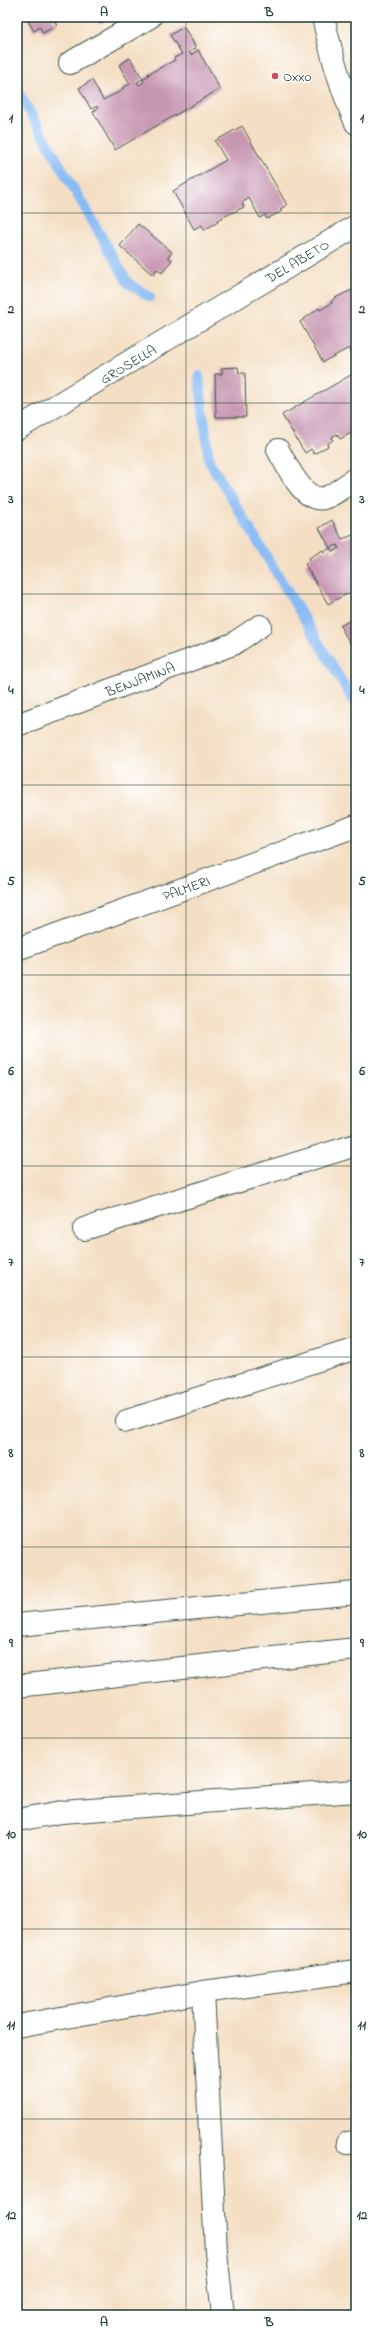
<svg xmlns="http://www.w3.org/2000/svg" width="373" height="2332" viewBox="0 0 373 2332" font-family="'Indie Flower',sans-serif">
  <rect width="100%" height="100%" fill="#fff"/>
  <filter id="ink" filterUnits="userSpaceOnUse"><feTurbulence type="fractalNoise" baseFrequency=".025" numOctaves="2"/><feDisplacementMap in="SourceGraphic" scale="8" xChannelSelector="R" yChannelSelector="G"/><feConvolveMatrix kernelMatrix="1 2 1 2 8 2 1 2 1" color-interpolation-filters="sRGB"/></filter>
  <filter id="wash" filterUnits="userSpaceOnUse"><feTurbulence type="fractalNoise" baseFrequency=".012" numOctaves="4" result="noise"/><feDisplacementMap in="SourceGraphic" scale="16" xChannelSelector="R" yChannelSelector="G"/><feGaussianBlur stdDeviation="0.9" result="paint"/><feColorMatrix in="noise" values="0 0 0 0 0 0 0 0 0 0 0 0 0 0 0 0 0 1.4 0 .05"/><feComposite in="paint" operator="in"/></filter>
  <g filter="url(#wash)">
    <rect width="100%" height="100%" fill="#f4dfc4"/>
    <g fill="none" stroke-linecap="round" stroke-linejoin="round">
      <!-- stream -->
      <path stroke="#88bbf5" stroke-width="10" d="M17,90l111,193 22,14
        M199,376l10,85 147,244"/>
    </g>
    <g id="blocks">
      <!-- building -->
      <path fill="#c796b1" d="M26,17h32l-5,2 4,6 -14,8 -3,-6 -6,4z
        M96,17h16l-12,7z
        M184,27l12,21 -7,4 2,3 7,-5 22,39 -105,61 -22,-38 5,-4 -1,-2 -6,3 -12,-21 13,-8 11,20 20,-10 -1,-2 8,-4 -11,-19 11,-7 13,21 -6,3 2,3 5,-3 -1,-3 6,-4 -1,-1 27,-14 -1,-2 8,-4 -12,-19z
        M242,126l45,79 -7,4 2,2 -15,8 -2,-4 -5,3 -11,-20 -7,5 2,4 -27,13 1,2 -14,8 -2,-5 -8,4 -21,-38 53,-31 -11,-19z
        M138,224l34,28 -4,5 4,3 -10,13 -5,-4 -4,6 -33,-29z
        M356,288v72l-7,-12 -26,14 -23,-40 19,-14 1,2 12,-7 -1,-2 6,-4z
        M238,367l1,6h6l1,44h-30l-1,-43h7v-6z
        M356,372l-1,59 -15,8 -3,-5 -5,3 1,3 -6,4 1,2 -14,8 -3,-5 -6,4 -23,-38z
        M332,520l10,19 14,-5v55l-28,15 -23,-40 5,-4 -1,-2 14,-8 1,2 6,-4 3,4 6,-4 -2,-3 -7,3 -11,-20z
        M356,617v36l-16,-27z"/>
    </g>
  </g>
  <g filter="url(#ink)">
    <use href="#blocks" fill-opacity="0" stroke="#3f554a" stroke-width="1"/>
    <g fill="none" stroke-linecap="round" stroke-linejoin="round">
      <!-- minor casing -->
      <g stroke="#3f554a" stroke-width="24">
        <path id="minor" d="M70,63l80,-46
          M17,429l339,-203
          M278,450c9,15 25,53 46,48 11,-3 23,-14 32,-20
          M17,725l216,-81 27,-18
          M17,949l339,-123
          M84,1229l272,-84
          M127,1421l229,-73
          M17,1820l45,-8 294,-21
          M203,1992l13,260 7,63
          M17,2026l186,-34 153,-21
          M348,2143l8,-1"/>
      </g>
      <!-- tertiary casing -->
      <g stroke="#3f554a" stroke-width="24">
        <path id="tertiary" d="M323,17c8,36 18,72 33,106
          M17,1625l339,-32
          M17,1686l339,-37"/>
      </g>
      <!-- minor -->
      <use href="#minor" stroke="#fff" stroke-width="22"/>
      <!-- tertiary -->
      <use href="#tertiary" stroke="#fff" stroke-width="22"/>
    </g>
  </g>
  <!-- grid -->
  <path fill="none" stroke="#1f3d34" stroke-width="1" stroke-opacity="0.55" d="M186,17v2298M17,213h339M17,403h339M17,594h339M17,785h339M17,975h339M17,1166h339M17,1357h339M17,1547h339M17,1738h339M17,1929h339M17,2119h339"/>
  <!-- markers -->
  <circle fill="#d1495b" stroke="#fff" stroke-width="1.5" cx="275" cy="76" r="4"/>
  <g text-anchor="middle" stroke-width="3" stroke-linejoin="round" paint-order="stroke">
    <!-- poi labels -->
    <g font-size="14" fill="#1f3d34" stroke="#fff" text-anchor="start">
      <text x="283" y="81">Oxxo</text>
    </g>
    <!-- street labels -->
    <g font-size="14" fill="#1f3d34" stroke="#fff">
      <text transform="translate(297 261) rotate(-31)" y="5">DEL ABETO</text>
      <text transform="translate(128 364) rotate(-31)" y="5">GROSELLA</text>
      <text transform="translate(140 679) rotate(-21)" y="5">BENJAMINA</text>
      <text transform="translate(186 888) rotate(-20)" y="5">PALMERI</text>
    </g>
  </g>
  <!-- margin -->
  <rect width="373" height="2332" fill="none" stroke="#fff" stroke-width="44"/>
  <rect x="22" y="22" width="329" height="2288" fill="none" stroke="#1f3d34" stroke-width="1.5"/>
  <g font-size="13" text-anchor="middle" font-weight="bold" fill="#1f3d34">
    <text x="104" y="16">A</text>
    <text x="269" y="16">B</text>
    <text x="11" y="122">1</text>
    <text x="362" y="122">1</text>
    <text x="11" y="313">2</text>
    <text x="362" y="313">2</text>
    <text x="11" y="503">3</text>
    <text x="362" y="503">3</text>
    <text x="11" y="694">4</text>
    <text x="362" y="694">4</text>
    <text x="11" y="885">5</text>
    <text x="362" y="885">5</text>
    <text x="11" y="1075">6</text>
    <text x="362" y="1075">6</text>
    <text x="11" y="1266">7</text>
    <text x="362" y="1266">7</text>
    <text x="11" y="1457">8</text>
    <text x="362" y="1457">8</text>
    <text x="11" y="1647">9</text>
    <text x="362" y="1647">9</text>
    <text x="11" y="1838">10</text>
    <text x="362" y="1838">10</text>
    <text x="11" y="2029">11</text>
    <text x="362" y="2029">11</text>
    <text x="11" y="2219">12</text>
    <text x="362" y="2219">12</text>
    <text x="104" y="2326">A</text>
    <text x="269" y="2326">B</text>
  </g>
</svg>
